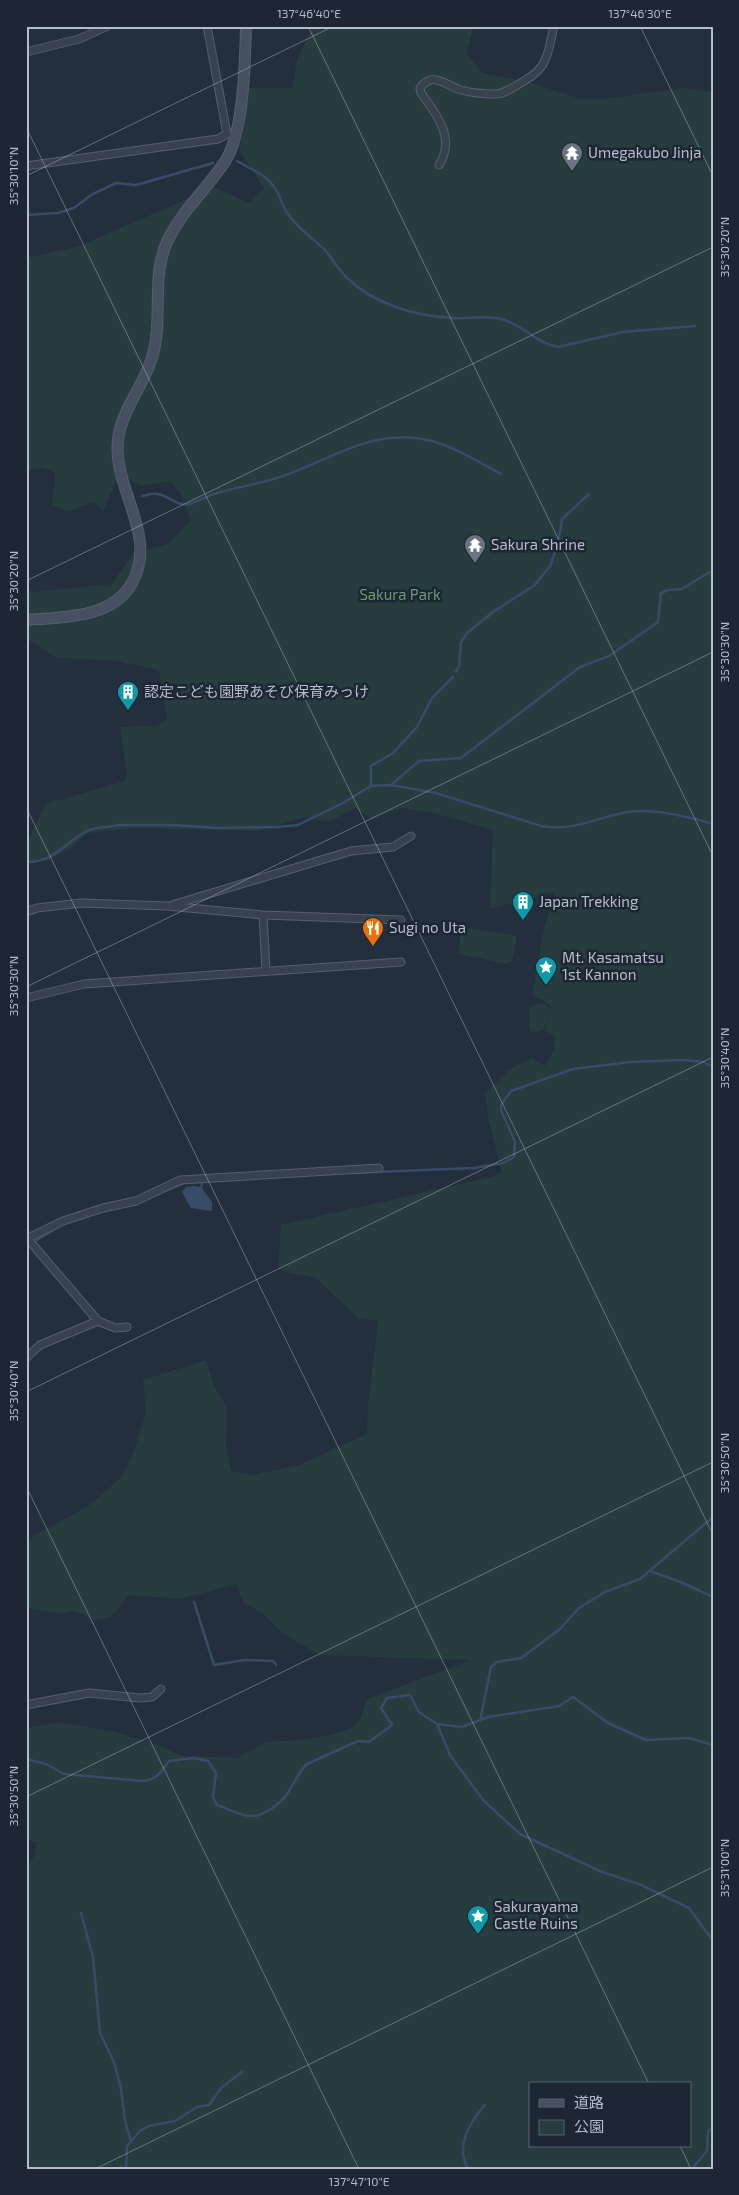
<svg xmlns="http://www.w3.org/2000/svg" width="739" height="2195" viewBox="0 0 739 2195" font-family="'Exo 2','Noto Sans JP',sans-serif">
  <rect width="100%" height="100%" fill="#242f3e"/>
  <!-- green -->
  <path fill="#263c3f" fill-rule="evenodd" d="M313,26h161l-8,27 17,20 49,10 49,16 30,-1 73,-10 29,4v2077h-687v-301l8,-12 3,-14 -11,-2v-110l6,-3 27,-5 56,10 41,12 26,12 56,2 27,-16 36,-2 29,-5 20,-6 10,-9 7,-21 104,-39 -151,-5 -38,-22 -21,-21 -18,-9 -6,-19 -58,15 -50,-4 -18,22 -16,3 -20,-9 -14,3 -35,-7v-64l7,-7 54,-29 34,-29 12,-24 13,-41 -3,-33 63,-20 8,26 13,21 -1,38 5,26 23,4 45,-10 68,-31 1,-28 10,-85 -20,-3 -42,-40 -38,-8 3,-45 210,-48 11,-4 -14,-56 -3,-24 24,-23 23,-12 13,8 8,-14 2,-15 -10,-7 4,-15 -6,15 -7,2 -6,-1 -1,-25 14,-3 7,5 1,-2 -9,-7 -10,-3 12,-68 11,-36 -65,17 3,-79 -63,-18 -29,-4 -28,11 -18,-11 -26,14 -23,-5 -49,14 -122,-3 -47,5 -20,17 -20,10 -22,2v-19l20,-39 79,-23 2,-7 -7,-47 37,-1 10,-7 -8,-49 -42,-9 -63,-4 -22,-16h-6v-52l8,3 78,-8 21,-31 35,-9 23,-24 -10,-26 -11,-13 -29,5 -13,-8 -13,5 -12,28 -9,-9 -27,10 -15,-7 3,-32 -12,-5 -17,3v-213l53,-12 136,-59 34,16 15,-15 -25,-38 6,-27v-35h47l5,-28zM530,2084h160v62h-160z
    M462,927l55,9 -5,25 -5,3 -49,-10z"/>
  <!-- water -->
  <path fill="#394c67" d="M193,1186l8,1 11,15v9l-21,-3 -9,-16 4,-5z"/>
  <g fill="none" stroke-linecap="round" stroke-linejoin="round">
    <!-- stream -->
    <path stroke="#394c67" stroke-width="2.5" d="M237,161c12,7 30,14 37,26 6,8 8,19 14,27 9,14 26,25 38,37 7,9 13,19 21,27 27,26 68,38 105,40 16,1 32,-3 49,1 21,5 36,25 57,28l65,-15 72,-6
      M26,215l32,-2 16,-5 17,-13 25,-12 20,2 77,-22
      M142,496c5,-1 11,-3 15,-2 12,1 20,13 32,10 8,-2 16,-7 25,-10 22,-7 47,-10 69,-18 51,-18 92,-50 149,-35 24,7 47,21 69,33
      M456,672l3,-6 2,-24 6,-9 26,-21 42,-27 15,-19 8,-22 4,-25 27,-25
      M391,785l28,-24 42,-3 119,-91 29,-11 49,-34 3,-29 7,-3 14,-1 31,-19
      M371,786v-20l22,-13 24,-26 15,-29 21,-21
      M26,862c26,1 38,-18 59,-30 10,-6 23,-4 34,-7h54l46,3 59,-1 20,-2 45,-22 28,-17 20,-1 45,8 105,33c32,6 57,-9 87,-14 24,-4 62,5 85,12
      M352,1173l122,-5 29,-5 11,-6 1,-15 -14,-32v-5l10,-14 62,-22 57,-7 52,-2 21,2 10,5
      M201,1187l2,-6
      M150,1197l34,-14
      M37,1240l16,-10
      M650,1571l33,12 30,14
      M194,1602l20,63 31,-5 28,1 3,4
      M480,1721l11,-54 6,-5 24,-4 39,-29 19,-21 26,-16 35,-13 73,-62
      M437,1724l13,31 34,46 36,33 82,38 37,12 50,24 24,33
      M26,1759l20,5 18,10 78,7c15,-1 18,-8 27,-20l25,-3 14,3 8,12 -3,24 4,8c10,3 23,11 34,11 12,1 30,-13 36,-22 7,-10 11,-21 20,-30l51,-23 11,1 23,-17 -11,-17 6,-10 23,-3 9,17 18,12 25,3 26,-10 71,-11 14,-9 35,26 38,17 43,-2 24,7
      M81,1913l12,44 7,76 14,29 7,27 4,32 6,20
      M120,2169l1,-2
      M126,2169l1,-23 13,-15 9,-5 26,-5 22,-14 12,-2 13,-18 20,-15
      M468,2169c-13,-23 2,-47 17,-64
      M692,2169l15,-18 1,-20 5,-4"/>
    <!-- street casing -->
    <g stroke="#565f6c" stroke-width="9">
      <path id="street" d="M26,52l53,-13 29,-13
        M439,165c17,-27 -2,-50 -18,-72l-1,-5c14,-18 26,-2 41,2 10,3 24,4 35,4 9,0 19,-8 28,-13 7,-4 18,-12 21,-21 5,-10 6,-23 9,-34
        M26,166l192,-27 9,-5 -20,-108
        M172,905l179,-54 42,-4 18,-11
        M26,912l11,-4 44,-5 86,3 96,9 138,5
        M263,915l3,55
        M26,998l58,-14 317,-22
        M27,1238l71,83 17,7 12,-1
        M26,1239l37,-18 40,-13 33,-7 44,-21 199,-12
        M26,1358l14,-13 58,-24
        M26,1705l63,-12 51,5 12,-1 9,-8"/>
    </g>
    <!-- secondary casing -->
    <g stroke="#565f6c" stroke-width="12">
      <path id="secondary" d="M26,620c36,-3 86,-1 106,-37 28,-51 -24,-97 -13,-150 6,-28 27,-51 34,-79 10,-36 -2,-77 14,-112 14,-31 41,-54 59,-82 18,-30 19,-98 20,-134"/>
    </g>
    <!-- street -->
    <use href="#street" stroke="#38414e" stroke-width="7"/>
    <!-- secondary -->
    <use href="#secondary" stroke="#465061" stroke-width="10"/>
  </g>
  <!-- ticks -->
  <path fill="none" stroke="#b4bcc9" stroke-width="1" stroke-opacity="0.45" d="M308,26l405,830M640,26l73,150M26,127l687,1408M26,176l308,-150M26,581l687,-334M26,807l623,1277M26,987l687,-335M26,1392l687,-335M26,1486l333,683M26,1797l687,-335M680,2146l11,23M26,2165l2,4M95,2169l618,-302"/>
  <!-- icons -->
  <defs>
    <g id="temple-pin" transform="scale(1.125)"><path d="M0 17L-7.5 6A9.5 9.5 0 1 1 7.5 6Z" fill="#6b7280" stroke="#1d2633"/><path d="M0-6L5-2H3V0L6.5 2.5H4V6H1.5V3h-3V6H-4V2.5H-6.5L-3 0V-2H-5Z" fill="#fff"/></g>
    <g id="building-pin" transform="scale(1.125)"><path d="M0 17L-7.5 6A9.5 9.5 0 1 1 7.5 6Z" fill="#0f9aa8" stroke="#1d2633"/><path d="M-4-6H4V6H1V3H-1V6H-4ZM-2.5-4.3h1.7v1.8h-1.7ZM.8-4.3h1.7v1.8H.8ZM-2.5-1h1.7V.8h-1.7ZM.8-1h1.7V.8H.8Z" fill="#fff"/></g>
    <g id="restaurant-pin" transform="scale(1.125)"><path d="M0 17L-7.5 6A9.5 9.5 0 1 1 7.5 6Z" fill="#e8710a" stroke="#1d2633"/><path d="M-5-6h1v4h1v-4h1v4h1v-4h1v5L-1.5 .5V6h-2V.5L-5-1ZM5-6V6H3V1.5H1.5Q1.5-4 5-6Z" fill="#fff"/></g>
    <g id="sight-pin" transform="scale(1.125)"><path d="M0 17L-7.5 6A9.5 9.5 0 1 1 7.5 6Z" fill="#0f9aa8" stroke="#1d2633"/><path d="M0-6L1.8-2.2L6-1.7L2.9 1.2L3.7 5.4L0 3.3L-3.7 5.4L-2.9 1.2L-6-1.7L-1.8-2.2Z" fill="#fff"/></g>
  </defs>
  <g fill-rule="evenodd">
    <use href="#temple-pin" x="572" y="153"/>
    <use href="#temple-pin" x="475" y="545"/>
    <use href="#building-pin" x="128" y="692"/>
    <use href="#building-pin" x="523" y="902"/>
    <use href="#restaurant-pin" x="373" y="928"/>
    <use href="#sight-pin" x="546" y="967"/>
    <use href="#sight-pin" x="478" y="1916"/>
  </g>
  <g text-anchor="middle" stroke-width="5" stroke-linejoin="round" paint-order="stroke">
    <!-- poi labels -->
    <g font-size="15" fill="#b4bcc9" stroke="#1d2633" text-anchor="start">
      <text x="588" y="158">Umegakubo Jinja</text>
      <text x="491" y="550">Sakura Shrine</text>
      <text x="144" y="697">認定こども園野あそび保育みっけ</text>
      <text x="539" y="907">Japan Trekking</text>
      <text x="389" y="933">Sugi no Uta</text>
      <text x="562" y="963">Mt. Kasamatsu<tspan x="562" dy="17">1st Kannon</tspan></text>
      <text x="494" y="1912">Sakurayama<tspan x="494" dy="17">Castle Ruins</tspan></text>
    </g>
    <!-- park labels -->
    <g font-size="15" fill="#6b9a76" stroke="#1d2633">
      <text x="400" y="600">Sakura Park</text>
    </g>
  </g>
  <!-- border -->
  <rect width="739" height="2195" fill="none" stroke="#1d2633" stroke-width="55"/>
  <!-- legend -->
  <rect x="529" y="2082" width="162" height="65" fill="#1d2633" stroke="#59626f"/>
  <rect x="539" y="2099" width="25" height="8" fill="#465061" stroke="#59626f"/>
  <text x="574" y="2108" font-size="15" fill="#b4bcc9">道路</text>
  <rect x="539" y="2120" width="25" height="15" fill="#263c3f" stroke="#59626f"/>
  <text x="574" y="2132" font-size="15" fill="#b4bcc9">公園</text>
  <rect x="28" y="28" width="684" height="2140" fill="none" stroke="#b4bcc9" stroke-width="2"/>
  <g font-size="12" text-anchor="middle" fill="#b4bcc9">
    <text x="309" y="18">137°46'40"E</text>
    <text x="640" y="18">137°46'30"E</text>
    <text transform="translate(14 176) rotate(-90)" y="4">35°30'10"N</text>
    <text transform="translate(725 247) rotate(-90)" y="4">35°30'20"N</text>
    <text transform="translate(14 581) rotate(-90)" y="4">35°30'20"N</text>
    <text transform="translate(725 652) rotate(-90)" y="4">35°30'30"N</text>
    <text transform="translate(14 986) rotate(-90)" y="4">35°30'30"N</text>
    <text transform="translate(725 1058) rotate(-90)" y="4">35°30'40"N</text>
    <text transform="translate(14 1391) rotate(-90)" y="4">35°30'40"N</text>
    <text transform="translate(725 1463) rotate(-90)" y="4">35°30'50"N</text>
    <text transform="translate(14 1796) rotate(-90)" y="4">35°30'50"N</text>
    <text transform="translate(725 1868) rotate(-90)" y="4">35°31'00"N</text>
    <text x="359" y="2186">137°47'10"E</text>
  </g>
</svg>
